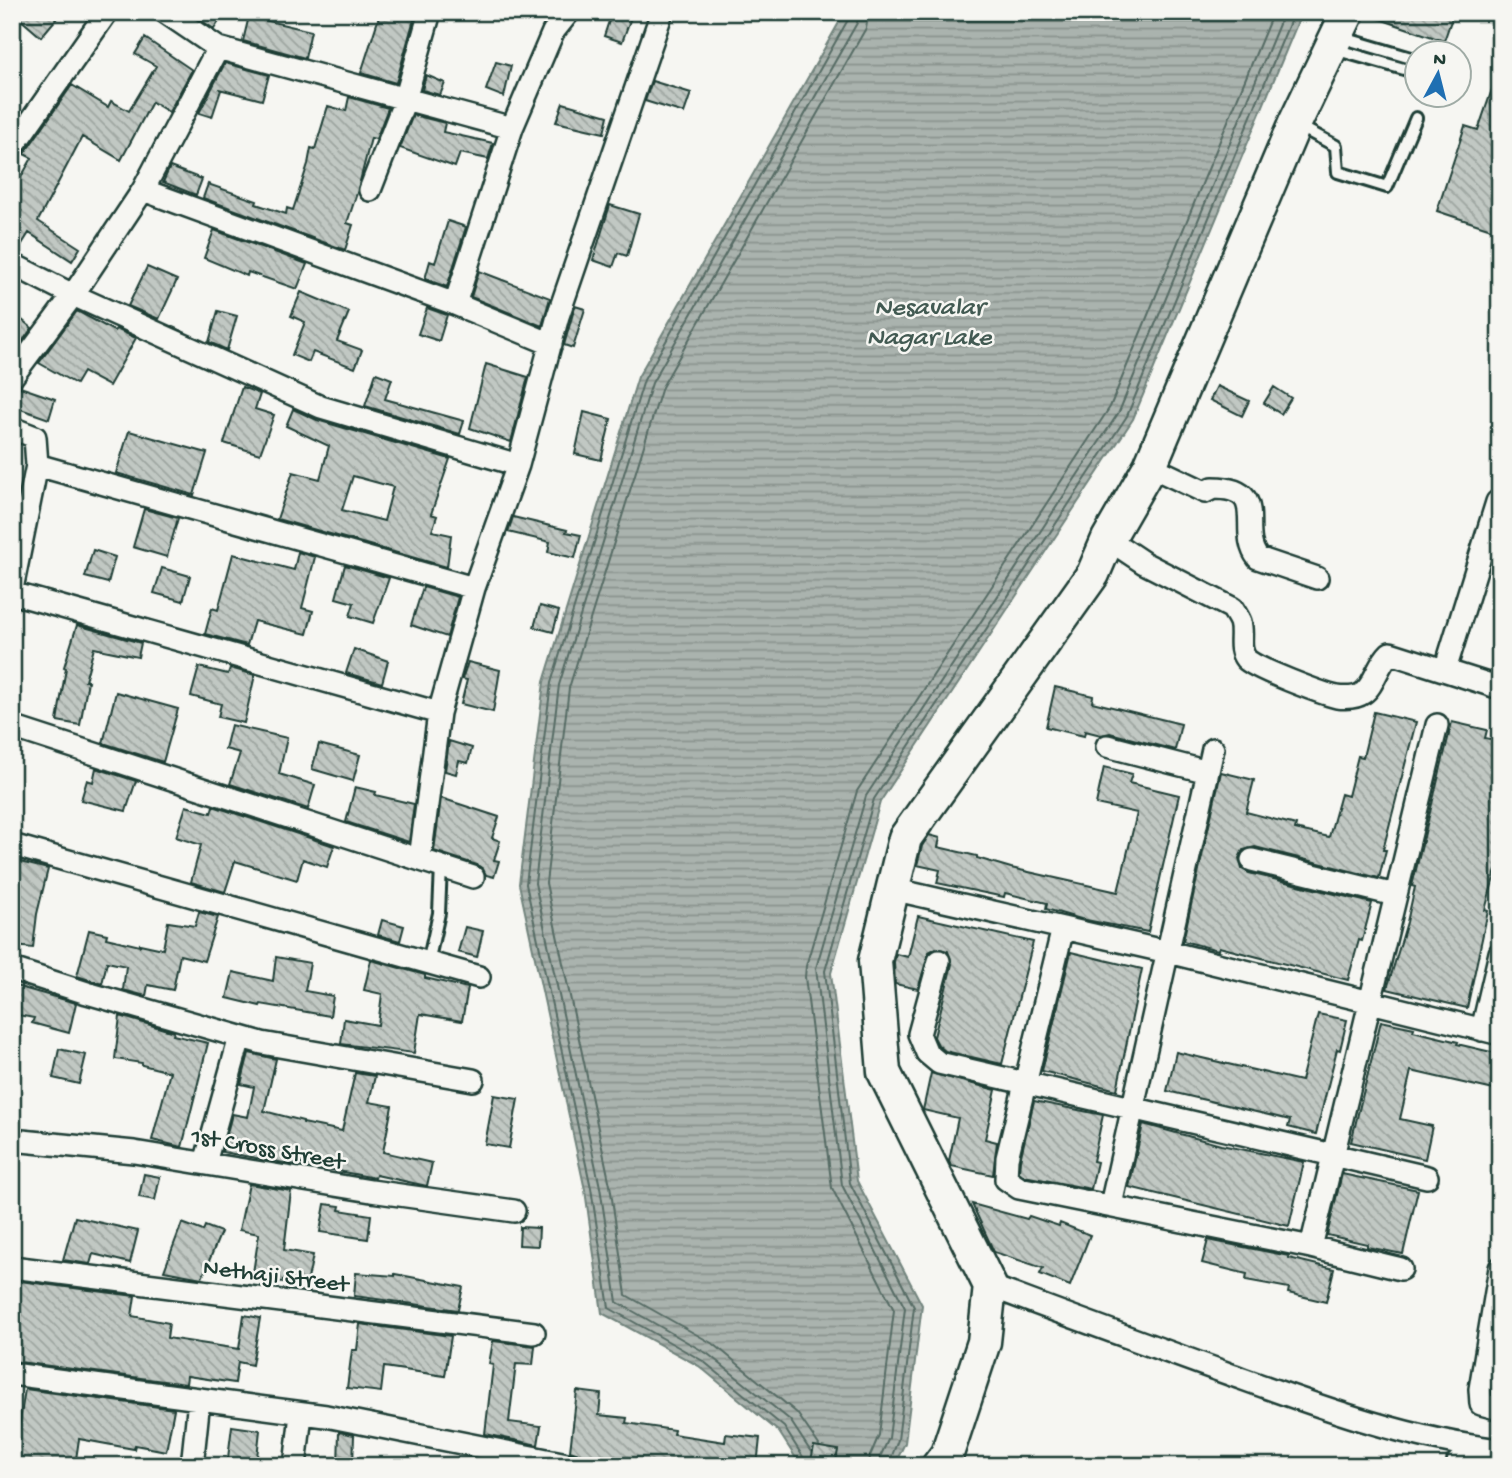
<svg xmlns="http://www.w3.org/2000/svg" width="1512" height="1478" viewBox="0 0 1512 1478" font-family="'Gochi Hand',sans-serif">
  <defs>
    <pattern id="water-rules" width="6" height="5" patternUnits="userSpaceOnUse" patternTransform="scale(1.75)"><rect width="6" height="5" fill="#aab3ae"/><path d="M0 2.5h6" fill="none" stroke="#8a938e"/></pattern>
    <pattern id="building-back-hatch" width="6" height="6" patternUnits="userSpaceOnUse" patternTransform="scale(1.75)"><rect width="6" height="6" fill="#c1c8c3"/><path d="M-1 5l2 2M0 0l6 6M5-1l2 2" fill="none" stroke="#9ca49f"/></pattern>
  </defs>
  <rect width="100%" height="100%" fill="#f6f6f2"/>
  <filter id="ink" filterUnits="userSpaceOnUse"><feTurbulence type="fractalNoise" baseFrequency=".0143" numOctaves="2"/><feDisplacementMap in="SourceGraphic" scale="14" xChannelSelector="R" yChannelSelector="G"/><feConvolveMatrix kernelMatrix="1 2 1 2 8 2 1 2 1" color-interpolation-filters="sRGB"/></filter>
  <g filter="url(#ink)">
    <!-- water -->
    <path fill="url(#water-rules)" stroke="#72847d" stroke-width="2" d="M845,12h457l-169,407 -253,383 -49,171 26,208 65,124 -17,138 -11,23h-93l-22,-34 -80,-66 -97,-53 -17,-123 -66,-306 25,-202 94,-305z"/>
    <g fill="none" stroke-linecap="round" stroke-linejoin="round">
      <!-- shore -->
      <path stroke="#576c65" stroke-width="2" d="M819,1445l-22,-32 -82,-68 -89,-50 -16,-110 -64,-302 23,-195 93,-301 204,-359 3,-16
        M811,1452l-21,-32 -82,-66 -91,-52 -17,-115 -65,-304 24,-198 93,-302 205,-360 2,-11
        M806,1466l-1,-6 -21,-33 -81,-66 -94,-53 -18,-120 -65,-304 25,-201 93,-303 205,-362 1,-6
        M869,1466l1,-10 9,-21 15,-125 -62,-122 -27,-211 1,-11 51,-175 253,-384 163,-395
        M879,1466l1,-9 9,-19 16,-130 -63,-123 -26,-217 50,-172 253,-384 165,-400
        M888,1466l10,-26 16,-133 -64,-124 -25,-212 49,-172 253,-383 167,-404"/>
    </g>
    <!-- building -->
    <path fill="url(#building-back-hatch)" stroke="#1f3d34" stroke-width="2" fill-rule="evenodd" d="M12,12h50l-21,25z
      M189,12h36l-11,17z
      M250,12h15l-1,8 47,11 -6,27 -62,-17z
      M386,12h30l-20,71 -35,-10 18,-56 6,1z
      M612,12h21l-11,30 -18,-6z
      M1369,12h85l-10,29 -76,-26z
      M145,38l47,32 -23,42 -17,-10 -31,58 -39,-23 -44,84 42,27 -8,13 -43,-28 -12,19 -5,-1v-27l9,-13 -9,-4v-14l20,-35 -8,-4 48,-69 36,22 3,-6 18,10 27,-45 -21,-12z
      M496,62l15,4 -7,31 -18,-7z
      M225,63l44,12 -7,25 -43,-11 2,1 -9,27 -13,-4z
      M426,75l19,8 -5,12 -18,-5z
      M1497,75h3v137l-6,18 -57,-19 28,-85 13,4z
      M652,81l39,12 -7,20 -39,-12z
      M349,97l39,11 -12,31 -5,-1 -14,55 -10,30 6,2 -8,25 -142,-52 5,-14 49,17 -1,3 30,10 1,-6 6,2 15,-46 3,-16 4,1 13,-43 18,5z
      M563,103l45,13 -4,17 -48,-11z
      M413,115l32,8 -2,9 50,11 -5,16 -28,-6 -5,14 -55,-19z
      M170,167l32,12 -6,16 -33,-13z
      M610,205l29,9 -12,42 -9,-3 -5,14 -20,-7z
      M448,221l18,6 -19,60 -22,-8 5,-18 5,2z
      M214,230l93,34 -10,25 -49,-17 -1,4 -43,-18z
      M147,267l30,13 -18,39 -31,-13z
      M479,271l71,27 -8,28 -71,-29z
      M301,292l48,20 -12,29 25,9 -7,18 -42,-16 -4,10 -17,-7 13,-33 -14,-6z
      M575,306l10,3 -12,39 -9,-3z
      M427,308l20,7 -8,26 -21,-7z
      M77,311l37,20 2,-2 20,9 -27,48 -26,-14 -7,12 -37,-21z
      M218,311l19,5 -10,34 -18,-8z
      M12,312l20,16 -13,18 -7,-5z
      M486,364l42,13 -17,65 -41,-14z
      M376,373l16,6 -7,20 79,22 -4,13 -95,-28z
      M1217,386l32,15 -7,15 -32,-16z
      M20,387l35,12 -6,20 -37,-13 2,-16z
      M242,387l18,7 -5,15 19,6 -14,39 -36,-11z
      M1274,387l17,11 -10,16 -17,-11z
      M293,409l24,11 133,39 -19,55 6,2 -5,15 19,4 -4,32 -170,-48 16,-47 27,7 9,-33 -43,-20zM353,476l40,11 -9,34 -42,-11z
      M584,412l27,7 -10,41 -26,-6z
      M129,431l78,22 -13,42 -78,-22z
      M144,509l34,9 -11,39 -34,-10z
      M513,517l54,13 -1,2 15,3 -6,23 -27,-6 2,-10 -42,-10z
      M93,550l22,7 -7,26 -23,-6z
      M298,552l17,5 -13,51 11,3 -6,23 -53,-13 -7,24 -42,-11 7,-26 6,2 15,-56 61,16z
      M345,565l44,13 -16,45 -23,-7 4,-13 -18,-5z
      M162,568l28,8 -7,25 -29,-8z
      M423,587l35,10 -11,40 -36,-12z
      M540,606l19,5 -6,21 -19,-5z
      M77,625l64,18 -3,14 -44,-9 -9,33h3l-8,44 -23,-4 9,-53 -2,-1z
      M354,649l34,12 -6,22 -36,-10z
      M468,662l32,8 -7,42 -32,-8 6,-24 -5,-1z
      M199,667l29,7 2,-6 25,7 -11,48 -26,-6 3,-13 -30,-8z
      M1055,687l38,9 -1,6 89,22 -6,26 -65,-17 -9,2 -16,-4 -1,5 -38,-9z
      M116,692l62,17 -15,53 -60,-19z
      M1374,712l42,10 -33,128h3l-7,28 -124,-31 -12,3 -4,8 3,11 7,4 123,30 -10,38 -3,-1 -11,40 -129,-33 -1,3 -35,-9 38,-169 33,8 -8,32 50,13 -1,4 34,8 12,-43 7,2 10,-40 5,1z
      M1452,722l35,8 -2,8 15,3v115l-15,54 3,1 -21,97 -80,-19 20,-67 8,-35 -3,-1z
      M231,725l56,13 -8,36 36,11 -7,24 -78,-25 10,-31 -15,-4z
      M449,741l23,7 -4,15 -9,-2 -3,13 -11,-3z
      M319,744l41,11 -7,26 -41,-12z
      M1104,767l28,7 -3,9 50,12 -31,137 -67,-13 -35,-10 1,-6 -42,-10 -1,4 -67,-14 3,-13 -23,-5 5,-19 7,-11 11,3 -2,9 39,9v2l34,10 107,24 19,-79 -41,-9z
      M96,768l40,13 -10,30 -45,-11 6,-20 6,2z
      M355,787l21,5 -1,3 39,9 -5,38 -63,-20z
      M441,798l58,19 -7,21 8,3 -6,19 5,1 -5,16 -8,-2 -3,-6 -6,-4 -43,-14z
      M186,806l25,7 2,-7 121,40 -7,21 -24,-8 -6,21 -62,-19 -10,31 -34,-10 10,-37 -25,-8z
      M12,860l36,9 -11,45 -4,34 -18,-2 2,-13h-5z
      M199,912l19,5 -14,44 -24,-6 -7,35 -25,-5 -2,11 -23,-6 3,-24 -19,-4 -5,22 -25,-8 12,-46 18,4 -1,4 34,8v-2l23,5 5,-27 27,4z
      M918,916l115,26 -31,122 -57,-13 -7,-6 -4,-8 18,-73 -4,-13 -12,-3 -7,4 -11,37 -23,-5 -1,-22 2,-8 12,3z
      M382,920l22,6 -4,15 -22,-6z
      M465,927l18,4 -6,26 -19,-5z
      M1071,952l71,17 -25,121 -75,-19z
      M276,957l34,6 -5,28 28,5 -3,20 -69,-12 -1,2 -33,-8 6,-26 40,9z
      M371,960l54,15v3l43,10 -6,33 -42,-7 -6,39 -73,-9 3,-25 34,6 4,-31 -18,-4z
      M12,985l64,18 -7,30 -37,-10 2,-5 -22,-4z
      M1318,1014l29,6 -7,30 -3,-1 -21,85 -28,-7 2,-7 -123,-29 9,-39 125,29z
      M120,1016l54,16 -1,3 35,8 -26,104 -30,-7 18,-68 -28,-7v-2l-27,-4z
      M1381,1021l33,7 -1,3 45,11 -1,2 43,10v14l-6,22 -83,-19 -11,48 32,7 -7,33 -74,-17z
      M59,1049l27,6 -7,29 -26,-6z
      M249,1053l27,6 -12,52 39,10v2l39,8 13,-58 20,3 -6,26 23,4 -9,46 49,11 -5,23 -51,-11 -1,3 -79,-15 -1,2 -73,-13 10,-38 16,3 6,-30 -13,-3z
      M931,1073l65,17 -11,49 12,3 -4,33 -42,-9 -2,-5 9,-43 -35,-8z
      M494,1095l24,4 -9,49 -24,-4z
      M1034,1101l69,14 -10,46 4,1 -6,27 -67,-13 -5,-4 1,-12z
      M1143,1124l78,21 83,17 -15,64 -160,-39z
      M144,1174l16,3 -5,23 -16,-3z
      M1342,1174l76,16 -15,64 -36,-7v-3l-40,-9z
      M249,1184l42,7 -7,59 29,5 -6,29 -24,-4v2l-31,-3 7,-45 -20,-4z
      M325,1204l15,2 -1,4 32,5 -3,24 -48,-7z
      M972,1204l55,15 2,-3 30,10 1,-3 30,12 -20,51 -30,-12 3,-6 -49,-16z
      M75,1217l63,14 -8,32 -37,-9 -3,10 -27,-4z
      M182,1223l21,8 2,-5 16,6 -19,46 -38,-7z
      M520,1227l19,1 -1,18 -19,-1z
      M1208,1240l81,16v2l45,11 -8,33 -38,-9 1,-5 -43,-8 1,-6 -45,-11z
      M356,1273l39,3v-2l68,13 -5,23 -104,-14z
      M12,1280l123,16 -3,20 37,7 -2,15 72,11 5,-34 16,3 -8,47 -14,-3 -3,21 -48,-7 -1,8 -174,-23z
      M360,1324l91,12 -6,40 -61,-9 -3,25 -34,-4 5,-38h5z
      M493,1341l42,5 -2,19 -17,-1 -7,58 32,4 -3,19 -53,-11 8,-69 -4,-1z
      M25,1389l149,20 -8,42 -31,-6 -1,4 -55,-10 -4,27h-62z
      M577,1391l24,3 -2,21 28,3 -1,5 48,7 -1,4 52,8 1,-8 34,4 -3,28h-96l-39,-6 -1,6 -31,-4 -5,-6 -15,-5z
      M232,1426l28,4 -4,36h-29z
      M339,1432l15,3 -1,31h-15z
      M814,1446l24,4 -3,16h-25z"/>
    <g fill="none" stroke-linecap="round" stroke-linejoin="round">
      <!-- lane casing -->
      <g stroke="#1f3d34" stroke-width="16">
        <path id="lane" d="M1340,37l78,23
          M1334,49l84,24
          M1297,125l39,21 2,26 49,15 29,-69
          M428,963l11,-50 2,-47"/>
      </g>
      <!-- street casing -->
      <g stroke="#1f3d34" stroke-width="26">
        <path id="street" d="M165,12l53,36 294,80
          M12,148l95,-136
          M143,190l312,114 96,40
          M370,190l35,-90 25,-88
          M12,264l61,31 248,112 197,58
          M455,304l57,-176 41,-96 16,-20
          M12,377l61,-82 70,-105 75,-142
          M12,428l23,9 2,28 -25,124
          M37,465l437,123
          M1150,466l55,26 8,-4c59,0 23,43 45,70l59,20
          M1108,539l36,24 88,45c3,5 6,9 8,14 4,13 -3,26 6,37 8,9 77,35 91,38 8,1 19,1 26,-4 11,-7 15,-29 27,-40l110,35
          M12,593l427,120
          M1445,670l52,-168 3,-1
          M12,727l461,150
          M1107,746l101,26
          M12,845l467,132
          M420,859l19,-146 35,-125 44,-123 40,-149 104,-304
          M1252,860l143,35
          M892,889l276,63 332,82
          M1063,928l-56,230 -1,21 13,9 292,59 90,22
          M939,961l-20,73 8,19 12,10 488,114
          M12,969l75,24 175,50 211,37
          M1482,1030l18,-77
          M12,1140l122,12 237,39 143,20
          M205,1163l35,-126
          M1111,1205l102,-456
          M1311,1247l126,-522
          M12,1267l522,66
          M1500,1268l-20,121 1,15 19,5
          M990,1286c79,30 159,59 239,88 89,32 177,65 271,76
          M12,1374l314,42 251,50
          M1458,1462l33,4
          M192,1466l7,-66
          M295,1466l6,-52"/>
      </g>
      <!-- secondary casing -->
      <g stroke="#1f3d34" stroke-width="37">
        <path id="secondary" d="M938,1466l9,-12 37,-112 6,-56 -106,-214 -9,-111 30,-123 188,-264 15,-35 42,-73 145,-343 53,-111"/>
      </g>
      <!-- lane -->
      <use href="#lane" stroke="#f6f6f2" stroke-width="10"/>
      <!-- street -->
      <use href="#street" stroke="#f6f6f2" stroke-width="21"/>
      <!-- secondary -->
      <use href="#secondary" stroke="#f6f6f2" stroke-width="32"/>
    </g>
  </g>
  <g text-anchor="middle" stroke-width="5" stroke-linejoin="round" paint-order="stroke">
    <!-- street labels -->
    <g font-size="24" fill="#1f3d34" stroke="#f6f6f2">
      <text transform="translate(268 1147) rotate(10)" y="8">1st Cross Street</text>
      <text transform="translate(276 1274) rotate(7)" y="8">Nethaji Street</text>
    </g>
    <!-- water labels -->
    <g font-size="26" font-style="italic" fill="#425a52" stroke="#f6f6f2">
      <text x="929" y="314">Nesavalar<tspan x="929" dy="30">Nagar Lake</tspan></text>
    </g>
  </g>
  <!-- margin -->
  <rect width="1512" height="1478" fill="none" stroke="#f6f6f2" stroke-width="42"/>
  <rect x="21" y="21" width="1470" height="1436" fill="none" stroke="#1f3d34" stroke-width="2.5" filter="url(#ink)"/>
  <!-- north arrow -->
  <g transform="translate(1438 74) rotate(7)"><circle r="33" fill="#f6f6f2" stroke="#a0aca6" stroke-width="2"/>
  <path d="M0-5L12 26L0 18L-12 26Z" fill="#1f6fb2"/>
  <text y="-10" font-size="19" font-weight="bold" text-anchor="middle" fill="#1f3d34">N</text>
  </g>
</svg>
